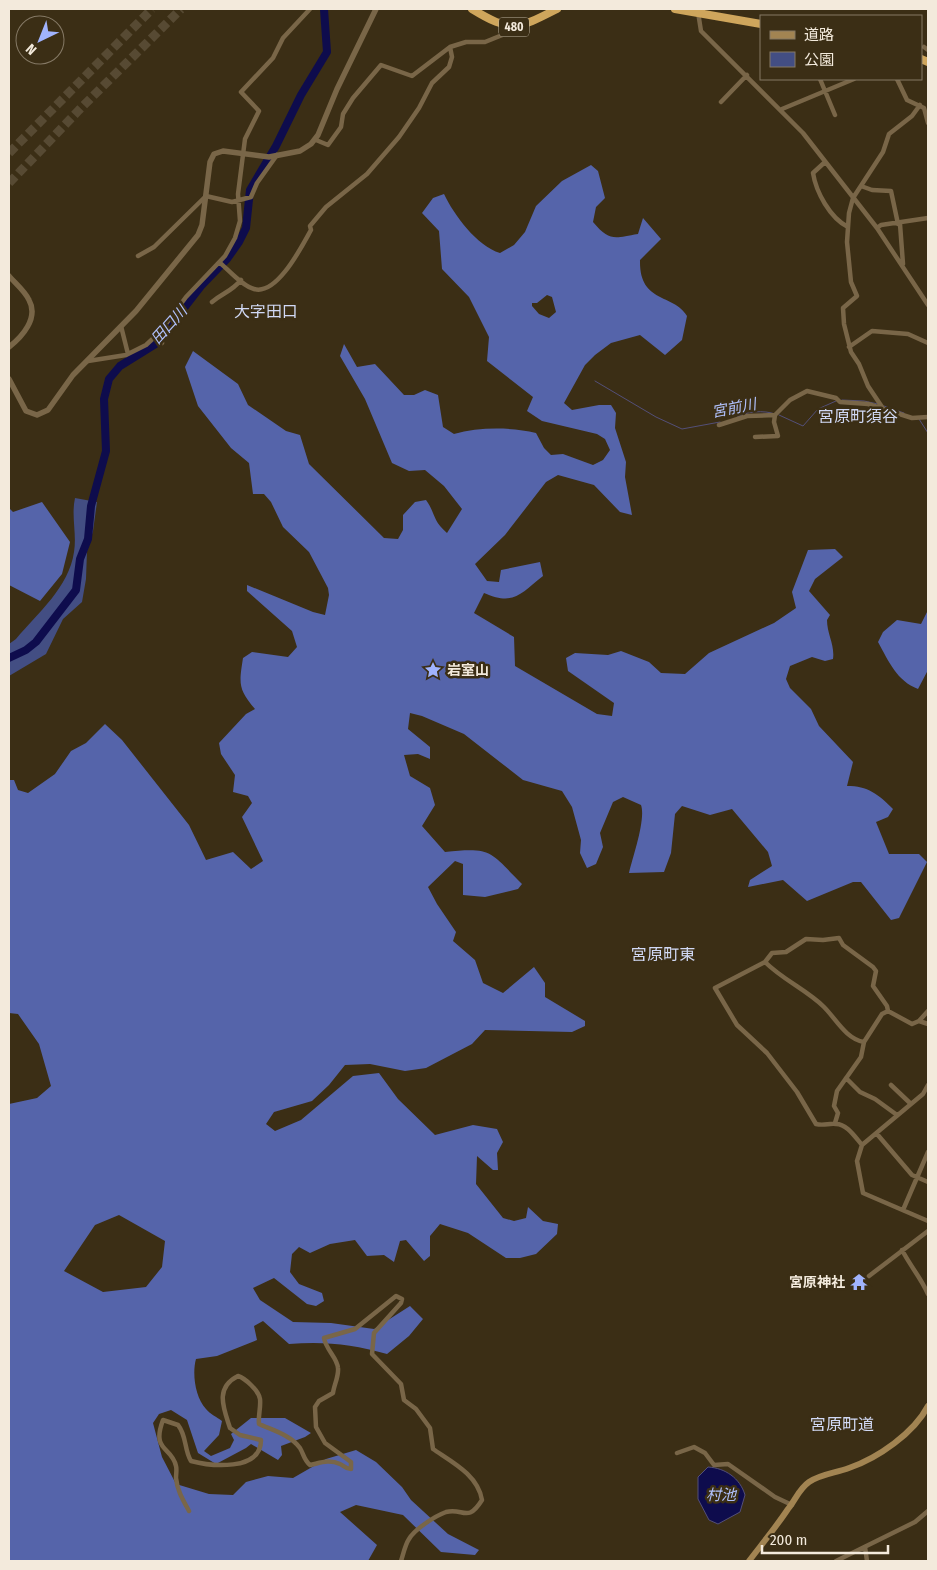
<svg xmlns="http://www.w3.org/2000/svg" width="937" height="1570" viewBox="0 0 937 1570" font-family="'Fira Sans Condensed','Noto Sans JP',sans-serif">
  <rect width="100%" height="100%" fill="#3b2e15"/>
  <!-- green -->
  <path fill="#434e83" d="M75,498l22,4 -4,29 -6,20 -1,28 -4,23 -19,17 -17,35 -37,22v-32l7,-5c22,-26 53,-52 58,-87 3,-18 -3,-36 1,-54z"/>
  <!-- forest -->
  <path fill="#5564aa" fill-rule="evenodd" d="M591,165l7,6 7,27 -9,9 -3,15c17,20 21,16 45,12l5,-16 18,21 -21,21c-1,44 33,33 47,56l-5,24 -17,15 -25,-20 -29,8 -16,12 -10,10 -21,38 8,7 27,-5h12l5,8 -1,15 11,34 -1,15 7,38 -12,-3 -26,-27 -36,-10 -12,7 -41,53 -30,29 12,17 12,1 2,-12 39,-8 3,14c-23,18 -29,30 -59,17l-10,20 40,24 1,29 82,48 15,2 2,-13 -46,-32 -2,-13 9,-5 33,2 13,-4 28,11 12,11 24,1 24,-21 65,-30 22,-15 -4,-16 16,-42 27,-1 8,8 -28,22 -6,12 21,24 -3,5c0,14 8,25 6,39l-8,2 -13,-4 -22,9 -4,13 4,9 21,21 8,17 34,36 -6,24c21,0 31,8 46,23l-5,8 -12,5 13,32h30l8,8 -28,56 -8,2 -30,-38h-8l-46,19 -24,-21 -35,7 2,-7 22,-14 -4,-14 -36,-43 -22,6 -28,-9 -7,8 -4,39 -7,19 -35,1c4,-17 17,-54 12,-68l-18,-8 -10,5 -13,31 3,14 -7,17 -9,4 -7,-15 1,-13 -9,-33 -10,-16 -39,-11 -59,-46 -42,-18 -12,-3 -2,16 22,18v12l-12,-5 -14,1 6,21 20,12 5,17 -13,21 23,26c48,-5 45,0 77,32l-4,5 -33,8 -22,-2v-31l-8,-3 -27,26 9,17 19,28 -3,9 22,19 8,23 20,10 31,-26 11,16v14l40,24v5l-13,6 -87,-2 -13,14 -46,24 -21,3 -35,-7 -25,1 -16,20 -17,16 -38,11 -8,12 9,7 26,-11 52,-44 26,-3 19,26 37,36 38,-10 24,4 6,13 -6,11 1,17h-5l-16,-14 -1,28 27,34 11,3 12,-3 2,-11 15,14 15,3 -1,10 -21,20 -16,4h-14l-38,-25 -28,-9 -10,12v20l-6,5 -18,-21 -6,1 -6,21 -10,-7 -17,1 -12,-16 -25,4 -20,9 -11,-6 -7,7 -2,18 9,12 23,9 2,8 -8,5 -9,-2 -33,-26 -21,10 7,12 33,22 38,1 43,6 36,-23 13,13 -14,17 -22,18c-34,-10 -64,-13 -98,-10l-26,-23 -9,5 3,14 -40,16 -21,3c-4,14 -1,38 10,50 4,5 11,8 16,12l-3,14 -15,16 7,5 19,-8 4,-8 -3,-6 20,-16h34l26,15 -6,4 -24,9 1,9 -4,5 -27,-16 -5,4 -30,16 -18,-11 -11,-33 -16,-10 -12,4 -6,9 9,34 14,27 33,10 24,1 13,-13 22,-6 25,2 33,-19 30,-9 20,12 26,25 9,13 37,34 31,16 -4,5 -34,-3 -38,-37 -47,-10 -16,7 37,33 -9,16h-359v-457l28,-6 14,-12 -12,-42 -21,-30 -9,-1v-233h5l4,10 10,3 27,-19 16,-23 15,-8 19,-19 17,16 67,85 17,35 27,-8 18,17 12,-8 -21,-44 10,-14 -4,-7 -15,-4 2,-17 -14,-21 -2,-11 27,-29 9,-5c-17,-20 -16,-25 -12,-51l9,-6 36,5 9,-10 -5,-16 -45,-40v-6l66,27 12,3 4,-20 -1,-7 -19,-36 -26,-25 -12,-25 -7,-8h-11l-4,-31 -18,-15 -33,-42 -13,-39 8,-16 45,33 10,21 38,26 14,4 9,29 75,74 14,1 5,-9v-15l12,-13 11,-2c10,14 6,20 21,33l15,-24 -18,-23 -19,-16 -16,1 -17,-8 -27,-64 -25,-43 4,-12 13,23 18,-3 29,31h10l11,-5 13,5 5,32 11,7c25,-7 57,-7 82,-1l8,15 7,7 12,-1 30,11 10,-5 7,-10 -5,-11 -8,-5 -55,-13 -15,-10 6,-14 -46,-36 2,-24 -20,-40 -27,-28 -3,-38 -17,-18 11,-15 11,-4c10,21 33,52 56,59l14,-8 11,-13 11,-26 26,-25zM547,295l5,2 4,15 -7,6 -10,-4 -7,-8v-3h5zM119,1215l46,26 -3,26 -16,20 -43,5 -39,-21 31,-46z
    M42,502l28,40 -8,32 -22,27 -31,-16v-77l4,4z
    M928,610v60l-10,19c-21,-8 -29,-27 -40,-47l5,-10 14,-12 24,4z"/>
  <!-- water -->
  <path fill="#0e0c4d" stroke="#534f78" d="M708,1467c17,1 32,11 37,28l-5,17 -22,12 -9,-4 -11,-21v-22z"/>
  <g fill="none" stroke-linecap="round" stroke-linejoin="round">
    <!-- stream -->
    <path stroke="#534f78" stroke-width="1" d="M595,381l61,36 26,12 38,-7
      M842,400l22,1 14,3
      M884,406l20,7
      M779,415l24,11 15,-17 18,-8
      M736,418c8,-7 29,-8 39,-4
      M919,419l9,14"/>
    <!-- river -->
    <path stroke="#0e0c4d" stroke-width="8" d="M9,658l17,-8 10,-8 40,-52 4,-31 8,-20 3,-33 15,-55 -2,-52 5,-20 11,-13 37,-23 44,-57 26,-27 12,-17 7,-14 4,-38 26,-44 25,-51 26,-43 -3,-43"/>
    <!-- motorway-tunnel -->
    <path stroke="#574a33" stroke-width="9" stroke-dasharray="9 4.5" stroke-linecap="butt" d="M9,153l143,-144
      M9,183l70,-73 102,-101"/>
    <!-- minor -->
    <path stroke="#796648" stroke-width="4.5" d="M698,12l3,19 102,102 74,95 51,77
      M924,47l4,3
      M820,79l15,36
      M897,79l10,21 17,8 4,15
      M721,102l26,-27
      M782,109l72,-30
      M316,140l12,5 13,-18 2,-13 10,-16 28,-33 31,11 38,-29 16,-5h19l27,-11 2,-4
      M825,162l-12,11c3,19 17,45 35,54
      M861,186l11,4 19,1 7,33
      M900,224l3,40
      M877,228l4,-3 47,-7
      M138,256l16,-9 52,-51 26,6 19,-5 6,-14 20,-28
      M220,263c9,7 22,23 34,26 23,7 48,-43 57,-59l-1,-4 16,-19 41,-33 32,-37 20,-29 13,-25 17,-16 3,-10 -2,-10
      M212,302c12,-10 19,-10 29,-22
      M121,326l7,28
      M156,336l6,7
      M849,347l23,-16 36,3 20,9
      M88,361l38,-6 20,-10 14,-13 26,-35 39,-41 10,-18 5,-17 -2,-27 7,-55 14,-28 -18,-19 32,-34 10,-20 27,-29
      M884,410l-16,-24 -9,-22 -8,-12 -7,-28 -1,-16 14,-12 -6,-14 -4,-40 2,-29 4,-15 30,-46 6,-18 23,-18 8,-11
      M719,425l28,-9 28,-1 15,-15 17,-9 29,7 4,4 28,2 44,14 16,-1
      M755,437l23,-1 -4,-14 1,-7
      M765,962c18,18 42,28 59,45 12,12 22,32 40,35
      M919,1021l9,3
      M846,1078l14,14 15,7 22,16
      M891,1085l20,19
      M928,1085l-5,9 -61,51 -5,16 6,32 65,28
      M835,1123l3,-10 -4,-7 3,-15 24,-34 3,-15 18,-28 6,-3
      M877,1134l35,41 16,7
      M862,1145c-7,-8 -15,-21 -26,-21 -7,-1 -12,2 -20,0l-19,-32 -30,-39 -30,-28 -22,-37 50,-26 7,-9 14,-1 20,-13 17,1 16,-2 4,7 30,22 3,4 -3,15 14,20 1,5 24,13 7,-3 9,-10
      M903,1210l25,-58
      M902,1250c9,17 19,28 26,44
      M869,1276l59,-45
      M677,1453l17,-6 11,6 9,12 14,-1 47,33 17,8
      M189,1511c-6,-11 -12,-21 -13,-33 0,-4 1,-9 0,-12 -4,-20 -25,-14 -13,-46l15,5c9,11 6,25 13,36 19,5 70,11 70,-21l-21,-5 -10,-7c-6,-19 -16,-40 8,-52 7,2 21,15 22,23 1,8 -2,17 -1,25 13,6 32,11 41,24 4,7 4,12 10,17 10,-2 19,-6 30,-1 5,2 5,5 11,5v-7l-26,-19 -9,-16 -1,-20 4,-6 14,-8c1,-8 6,-17 5,-25 -1,-11 -12,-18 -14,-30l31,-9 41,-33 6,3 -1,4 -27,30 -2,21 29,30 3,16 12,9 14,19 3,21c19,13 45,26 49,51 -15,24 -19,7 -36,12 -11,4 -31,17 -37,27 -4,6 -6,16 -8,22
      M865,1547l2,14
      M836,1561l79,-39 13,-11"/>
    <!-- tertiary -->
    <path stroke="#796648" stroke-width="5.5" d="M9,276c6,7 16,15 20,24 10,18 -7,37 -20,47
      M9,379l17,32 11,4 11,-5 25,-35 63,-64 62,-76 4,-10 8,-63 4,-8 9,-3 46,6 31,-6 11,-7 7,-9 19,-46 39,-80"/>
    <!-- secondary -->
    <path stroke="#a28452" stroke-width="6" d="M749,1561c13,-17 27,-34 39,-52 8,-10 11,-20 21,-27 12,-8 27,-9 40,-14 29,-10 65,-35 79,-62"/>
    <!-- trunk -->
    <path stroke="#cfa65c" stroke-width="8" d="M472,9c39,24 46,20 85,0
      M675,9l86,15
      M921,59l7,3"/>
  </g>
  <!-- icons -->
  <defs>
    <g id="sight-bare" transform="scale(1.35)"><path d="M0-6L1.8-2.2L6-1.7L2.9 1.2L3.7 5.4L0 3.3L-3.7 5.4L-2.9 1.2L-6-1.7L-1.8-2.2Z" fill="#a0b3fd" stroke="#3b2e15" stroke-width="2.5" paint-order="stroke"/></g>
    <g id="temple-bare" transform="scale(1.35)"><path d="M0-6L5-2H3V0L6.5 2.5H4V6H1.5V3h-3V6H-4V2.5H-6.5L-3 0V-2H-5Z" fill="#a0b3fd" stroke="#3b2e15" stroke-width="2.5" paint-order="stroke"/></g>
  </defs>
  <g fill-rule="evenodd">
    <use href="#sight-bare" x="433" y="670"/>
    <use href="#temple-bare" x="859" y="1282"/>
  </g>
  <g text-anchor="middle" stroke-width="5" stroke-linejoin="round" paint-order="stroke">
    <!-- shield labels -->
    <rect fill="#3b2e15" stroke="#bcb2a0" stroke-width="1" x="499" y="17.5" width="30" height="19" rx="4"/>
    <g font-size="12" font-weight="bold" fill="#f3eadc">
      <text x="514" y="31">480</text>
    </g>
    <!-- poi labels -->
    <g font-size="14" font-weight="bold" fill="#f3eadc" stroke="#3b2e15" text-anchor="start">
      <text x="447" y="675">岩室山</text>
      <text x="845" y="1287" text-anchor="end">宮原神社</text>
    </g>
    <!-- water labels -->
    <g font-size="15" font-style="italic" fill="#b0c0fb" stroke="#3b2e15">
      <text transform="translate(169 325) rotate(-48)" y="5">田口川</text>
      <text transform="translate(734 408) rotate(-11)" y="5">宮前川</text>
      <text x="721" y="1500">村池</text>
    </g>
    <!-- quarter labels -->
    <g font-size="16" fill="#d1d9f5" stroke="#3b2e15">
      <text x="266" y="317">大字田口</text>
      <text x="858" y="422">宮原町須谷</text>
      <text x="663" y="960">宮原町東</text>
      <text x="842" y="1430">宮原町道</text>
    </g>
  </g>
  <!-- border -->
  <rect width="937" height="1570" fill="none" stroke="#f3eadc" stroke-width="20"/>
  <!-- legend -->
  <rect x="760" y="15" width="162" height="65" fill="#3b2e15" stroke="#857965"/>
  <rect x="770" y="31" width="25" height="8" fill="#a28452" stroke="#857965"/>
  <text x="804" y="40" font-size="15" fill="#f3eadc">道路</text>
  <rect x="770" y="52" width="25" height="15" fill="#434e83" stroke="#857965"/>
  <text x="804" y="65" font-size="15" fill="#f3eadc">公園</text>
  <!-- north arrow -->
  <g transform="translate(40 40) rotate(223)"><circle r="24" fill="#3b2e15" stroke="#857965"/>
  <path d="M0-4L9 19L0 12L-9 19Z" fill="#a0b3fd"/>
  <text y="-8" font-size="14" font-weight="bold" text-anchor="middle" fill="#f3eadc">N</text>
  </g>
  <!-- scale -->
  <path d="M762 1545v8h126v-8" fill="none" stroke="#f3eadc" stroke-width="2.5"/>
  <text x="770" y="1545" font-size="15" fill="#f3eadc" stroke="#3b2e15" stroke-width="4" paint-order="stroke">200 m</text>
</svg>
